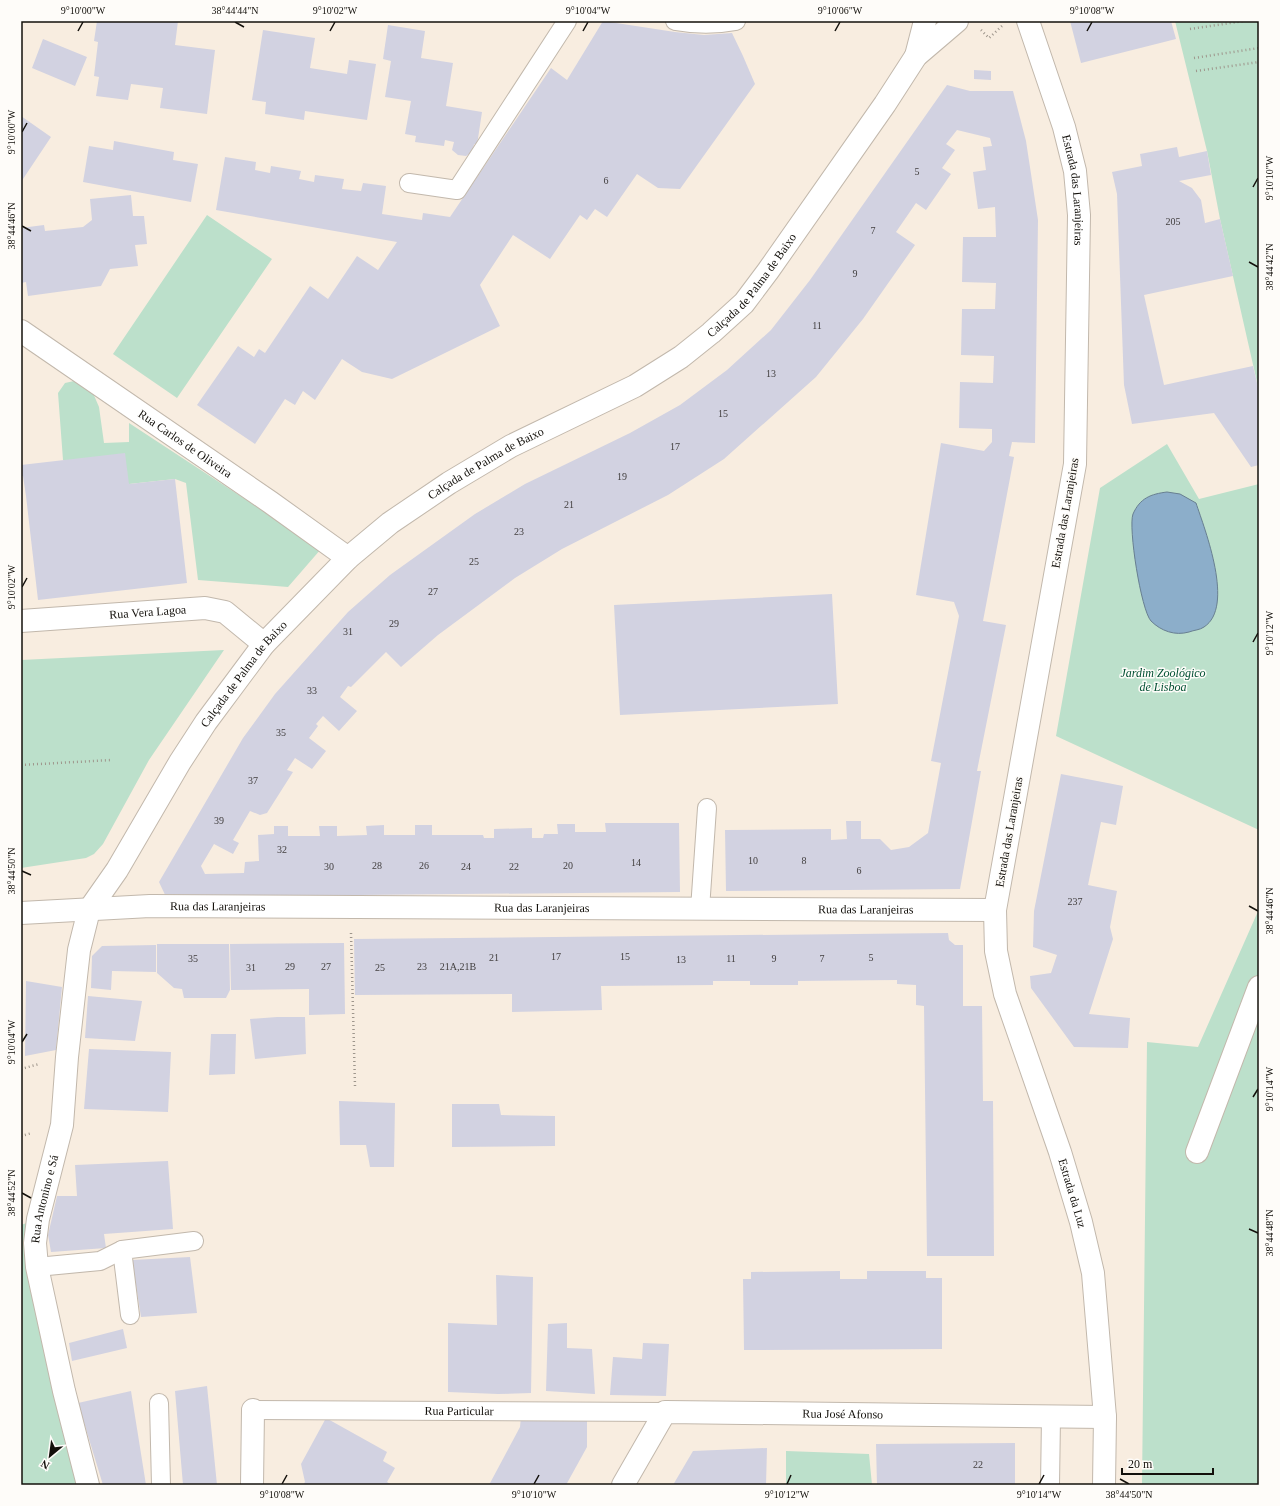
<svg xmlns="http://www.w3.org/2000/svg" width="1280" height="1506" viewBox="0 0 1280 1506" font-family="'Times New Roman',serif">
  <rect width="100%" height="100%" fill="#f8ede0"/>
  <!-- green -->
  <path fill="#bce0cb" d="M1175,21h84v370l-39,-172 -13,-68z
    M207,215l65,44 -95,139 -64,-44z
    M74,381l19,12 6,14 5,36 25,-1v-19l192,126 -33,38 -90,-7 -12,-97 -11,-4 -46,5 -66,-24 -5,-67 7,-10z
    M1167,444l32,55 60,-15v346l-203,-94 44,-248z
    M224,650l-75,110 -46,84 -9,10 -8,4 -65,10v-208z
    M1259,909v576h-117l5,-443 51,5z
    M38,1219l50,266h-67v-260z
    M786,1451l83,3 3,31h-86z"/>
  <!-- water -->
  <path fill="#8caeca" stroke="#687f91" d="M1167,492l13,2 16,9c9,27 39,104 8,124 -4,3 -10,3 -15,5 -14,4 -28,-1 -38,-11 -10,-11 -23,-94 -18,-107 7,-16 18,-20 34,-22z"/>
  <!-- building -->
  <path fill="#d2d2e1" d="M97,21h81l-3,24 40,5 -8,64 -47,-6 3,-20 -32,-4 -3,16 -32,-4 3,-19 -5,-1 4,-34 -4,-1z
    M603,21l72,11 29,3 28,-2 11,23 12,28 -75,105 -22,-1 -21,-14 -30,43 -12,-8 -8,11 -7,-5 -30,44 -37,-24 -33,50 20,41 -108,53 -30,-7 -20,-13 -27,41 -12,-9 -8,14 -10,-6 -30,45 -58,-39 41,-59 16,11 5,-8 6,4 45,-67 18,13 29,-43 21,14 19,-28 -181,-32 9,-53 31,5 -1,8 15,3 1,-7 30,5 -2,8 15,3 1,-7 29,4 -2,10 19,2 2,-8 23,3 -4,28 40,6 1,-7 27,4 101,-149 16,12z
    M1070,21h101l5,18 -95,24z
    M388,25l37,6 -4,27 32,5 -7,43 36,6 -5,33 -3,-1 -1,7 -7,5 -8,-1 -6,-5 2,-8 -9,-2 -1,6 -29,-4 1,-6 -11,-2 6,-33 -26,-4 6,-36 -8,-2z
    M263,30l52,8 -5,30 37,6 2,-14 27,4 -9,56 -62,-9 -1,9 -39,-6 1,-12 -14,-2z
    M43,39l44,18 -12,29 -43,-18z
    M974,70l17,1v9l-17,-1z
    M947,85l23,6h43l13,50 12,79 -3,223 -23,-1 -3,14 5,1 -31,164 23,4 -29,146h4l-21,118 -234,2 -1,-61 106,-1v11l16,-1 -1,-18h15v18h19l11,11 18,-3 19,-14 13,-70 -10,-2 28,-145 -5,-14 -38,-7 25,-152 43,8 8,-9v-13l-33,-1 1,-46 33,1 1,-27 -33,-1 1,-46h33l1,-26 -34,-1 1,-45h33l-1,-30 -17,2 -5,-37 13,-2 -3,-23 9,-1 -2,-8 -33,-8 -11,14 9,6 -13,18 9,6 -25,36 -10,-7 -20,29 19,13 -52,74 -47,58 -92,82 -56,36 -106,54 -47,29 -77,57 -37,32 -15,-15 -35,35 -3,-1 -8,11 17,14 -18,20 -16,-15 -7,8 2,2 -9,12 17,13 -14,18 -17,-11 -8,12 6,2 -26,41 -7,2 -10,-4 -17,29 6,3 -6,11 -19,-10 -13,22 4,8 39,-1 1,-11 14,-1 -1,-26 16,-1v-8h14v10h32l-1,-10h18v10l30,-1 -1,-9 18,-1v10h31v-10h17v10h51l1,3h10v-9l38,-1v10h11l1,-4h14l-1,-10h18v8h31l-1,-9h74l1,69 -421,4 -92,3 -8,-17 84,-144 32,-44 73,-82 42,-37 85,-61 50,-30 105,-51 50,-28 47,-35 44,-40 39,-50z
    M21,116l30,21 -30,45z
    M114,141l60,11 -1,8 25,4 -7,38 -108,-20 6,-36 24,4z
    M1177,147l2,10 28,-6 4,24 -32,6 13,7 9,12 4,23 15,-4 13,57 -89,19 20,90 89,-19 6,25v74l-8,2 -37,-54 -82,11 -8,-39 -7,-191 -5,-22 30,-6 -2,-12z
    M131,195l2,21h11l3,28 -12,1 3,21 -28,3 -9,17 -73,10 -2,-14 -5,1v-55l23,-3 1,6 38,-4 9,-7 -2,-21z
    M125,453l4,31 46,-5 12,104 -149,17 -12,-104 -3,-20h-2v-11z
    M832,594l6,110 -218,11 -6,-110z
    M1061,774l62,12 -7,39 -15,-3 -13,63 29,6 -7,36 3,12 -24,75 41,4 -2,30 -54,-1 -43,-59 -1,-12 21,-3 6,-18 -24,-8 1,-36z
    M948,933l1,7 6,5h8v61h19l1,95h10l1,155h-67l-3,-250 -8,-1v-20l-19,-1v-4l-99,1v4h-48v-4h-37v4l-112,1 1,24 -90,2v-18l-157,1 -1,-56z
    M344,943l1,71 -36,1v-26l-78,1 -1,-46z
    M157,944h72l1,46 -4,8h-42l-2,-9 -8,-1 -17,-15z
    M156,945v27l-44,-1 -1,19 -20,-2 1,-32 10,-10z
    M26,981l36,6 -6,63 -31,6z
    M88,996l54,5 -7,40 -50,-3z
    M277,1017h28l1,37 -51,5 -5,-40z
    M211,1034h25l-1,40 -26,1z
    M89,1049l82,3 -3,60 -84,-3z
    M339,1101l56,2 -1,64h-24l-4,-22h-26z
    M452,1104h47l2,11 54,1v30l-103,1z
    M168,1161l5,68 -69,5 2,14 -55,4 -3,-17 9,-39h20l-2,-31z
    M190,1257l7,56 -56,4 -9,-57z
    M840,1271v8h27v-8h59v7h16v71l-198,1 -1,-71h8v-7z
    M496,1275l37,2 -2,116 -33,1 -50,-2v-69l49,2z
    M567,1323v25l25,1 3,45 -49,-3 2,-67z
    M123,1329l4,19 -55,13 -3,-18z
    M643,1343l26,1 -3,52 -56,-1 3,-38 29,2z
    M207,1386l10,99h-34l-8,-94z
    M131,1391l15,94h-43l-25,-82z
    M521,1417l66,1v29l-21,38h-77l31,-58z
    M326,1418l61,34 -4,9 12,7 -8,14 5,3h-89l2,-3 -4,-18z
    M1015,1443v42h-138l-1,-41z
    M767,1448l-1,37h-93l20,-34z"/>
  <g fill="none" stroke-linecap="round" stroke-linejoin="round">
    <!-- service casing -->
    <g stroke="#c2b8ac" stroke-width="20">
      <g id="service">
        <path d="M675,21c22,4 40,4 61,0"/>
        <path d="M409,183l48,7 110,-169"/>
        <path d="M700,909l7,-101"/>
        <path d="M37,1267l63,-6 22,-11"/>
        <path d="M130,1315l-8,-65 72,-9"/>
        <path d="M159,1403l2,82"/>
        <path id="s1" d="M253,1410l412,2"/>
        <path d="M1050,1485l1,-68"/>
      </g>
    </g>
    <!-- pedestrian casing -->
    <g stroke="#c2b8ac" stroke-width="24">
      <path id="pedestrian" d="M1197,1152l62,-165"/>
    </g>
    <!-- minor casing -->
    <g stroke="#c2b8ac" stroke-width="24">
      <g id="minor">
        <path d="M916,56l9,-35"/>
        <path id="s2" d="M21,331l249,171 78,56"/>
        <path id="s3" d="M21,621l184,-13 20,4 39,32"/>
        <path id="s4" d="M21,913l129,-7 845,4"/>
        <path id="s5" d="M88,1485l-24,-94 -27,-124 -2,-24 3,-24 24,-94 5,-68 12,-107 10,-40 28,-40 63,-108 26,-40 58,-78 84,-86 42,-35 59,-40 62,-37 124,-60 46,-29 30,-24 33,-30 24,-32 117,-167 31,-48 41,-35"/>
        <path d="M252,1485l1,-75"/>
        <path id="s6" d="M623,1485l42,-73 440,5"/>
      </g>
    </g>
    <!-- secondary casing -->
    <g stroke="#c2b8ac" stroke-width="24">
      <g id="secondary">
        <path id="s7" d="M1028,21l36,106 11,44 4,44 -4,249 -80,446 1,41 9,43 55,158 21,70 12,51 12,144 -1,68"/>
      </g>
    </g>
    <!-- path -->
    <path stroke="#9e968c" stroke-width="2.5" stroke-dasharray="1 3" stroke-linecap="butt" d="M1190,29l54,-8
      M981,30l8,8 13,-12
      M1194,58l65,-10
      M1196,71l63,-9
      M21,765l91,-5
      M351,933l4,153
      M21,1069l18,-5
      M21,1136l11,-3"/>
    <!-- service -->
    <use href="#service" stroke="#fff" stroke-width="18"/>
    <!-- pedestrian -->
    <use href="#pedestrian" stroke="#fff" stroke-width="22"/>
    <!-- minor -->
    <use href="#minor" stroke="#fff" stroke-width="22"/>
    <!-- secondary -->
    <use href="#secondary" stroke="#fff" stroke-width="22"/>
  </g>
  <!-- ticks -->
  <path fill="none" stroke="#13100b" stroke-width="1.5" d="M235,22l9,5M78,31l5,-9M330,31l5,-9M583,31l5,-9M835,31l5,-9M1087,31l5,-9M22,132l5,-9M1253,187l5,-9M22,226l9,5M1249,262l9,5M22,587l5,-9M1253,642l5,-9M22,871l9,4M1249,906l9,5M22,1042l5,-8M1253,1097l5,-8M22,1193l9,5M1249,1229l9,4M1120,1479l9,5M282,1484l5,-9M534,1484l5,-9M787,1484l4,-9M1039,1484l5,-9"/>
  <g text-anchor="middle" stroke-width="3" stroke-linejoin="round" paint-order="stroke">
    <!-- number labels -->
    <g font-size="10" fill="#434040">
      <text x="917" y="175">5</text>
      <text x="606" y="184">6</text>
      <text x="1173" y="225">205</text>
      <text x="873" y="234">7</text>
      <text x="855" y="277">9</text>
      <text x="817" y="329">11</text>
      <text x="771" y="377">13</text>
      <text x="723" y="417">15</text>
      <text x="675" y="450">17</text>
      <text x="622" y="480">19</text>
      <text x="569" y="508">21</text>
      <text x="519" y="535">23</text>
      <text x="474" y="565">25</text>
      <text x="433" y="595">27</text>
      <text x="394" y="627">29</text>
      <text x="348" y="635">31</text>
      <text x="312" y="694">33</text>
      <text x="281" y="736">35</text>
      <text x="253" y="784">37</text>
      <text x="219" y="824">39</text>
      <text x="282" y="853">32</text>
      <text x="753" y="864">10</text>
      <text x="804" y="864">8</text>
      <text x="636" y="866">14</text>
      <text x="377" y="869">28</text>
      <text x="424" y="869">26</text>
      <text x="568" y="869">20</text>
      <text x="329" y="870">30</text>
      <text x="466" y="870">24</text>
      <text x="514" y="870">22</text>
      <text x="859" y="874">6</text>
      <text x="1075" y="905">237</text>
      <text x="556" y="960">17</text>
      <text x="625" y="960">15</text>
      <text x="494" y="961">21</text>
      <text x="871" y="961">5</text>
      <text x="193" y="962">35</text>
      <text x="731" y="962">11</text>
      <text x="774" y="962">9</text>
      <text x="822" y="962">7</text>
      <text x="681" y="963">13</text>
      <text x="290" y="970">29</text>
      <text x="326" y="970">27</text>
      <text x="422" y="970">23</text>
      <text x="458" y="970">21A,21B</text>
      <text x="251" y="971">31</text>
      <text x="380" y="971">25</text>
      <text x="978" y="1468">22</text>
    </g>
    <!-- street labels -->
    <g font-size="12" fill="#13100b" stroke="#fefcf9">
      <text dy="4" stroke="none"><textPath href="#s7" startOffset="176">Estrada das Laranjeiras</textPath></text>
      <text dy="4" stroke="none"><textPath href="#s5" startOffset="1517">Calçada de Palma de Baixo</textPath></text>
      <text dy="4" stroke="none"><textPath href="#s2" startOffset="199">Rua Carlos de Oliveira</textPath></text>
      <text dy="4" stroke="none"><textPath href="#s5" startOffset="1193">Calçada de Palma de Baixo</textPath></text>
      <text transform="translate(1065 513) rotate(-80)" y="4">Estrada das Laranjeiras</text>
      <text dy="4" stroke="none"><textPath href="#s3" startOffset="127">Rua Vera Lagoa</textPath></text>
      <text dy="4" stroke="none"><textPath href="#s5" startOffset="869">Calçada de Palma de Baixo</textPath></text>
      <text transform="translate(1009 832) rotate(-80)" y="4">Estrada das Laranjeiras</text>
      <text dy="4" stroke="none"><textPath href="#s4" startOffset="197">Rua das Laranjeiras</textPath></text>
      <text dy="4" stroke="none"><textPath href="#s4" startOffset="521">Rua das Laranjeiras</textPath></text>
      <text dy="4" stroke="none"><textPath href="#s4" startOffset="845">Rua das Laranjeiras</textPath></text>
      <text dy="4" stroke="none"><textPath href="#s7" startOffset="1199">Estrada da Luz</textPath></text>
      <text dy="4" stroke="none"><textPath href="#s5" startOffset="293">Rua Antonino e Sá</textPath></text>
      <text dy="4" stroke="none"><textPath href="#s1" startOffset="206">Rua Particular</textPath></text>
      <text dy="4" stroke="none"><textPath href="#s6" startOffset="262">Rua José Afonso</textPath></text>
    </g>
    <!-- park labels -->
    <g font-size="12" font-style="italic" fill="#004f32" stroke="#fefcf9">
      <text x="1163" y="677">Jardim Zoológico<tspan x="1163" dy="14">de Lisboa</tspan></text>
    </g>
  </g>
  <!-- border -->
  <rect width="1280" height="1506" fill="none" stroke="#fefcf9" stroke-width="44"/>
  <!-- north arrow -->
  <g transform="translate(50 1456) rotate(209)" stroke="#fefcf9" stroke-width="3" paint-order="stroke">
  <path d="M0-3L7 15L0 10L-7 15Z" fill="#13100b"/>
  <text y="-6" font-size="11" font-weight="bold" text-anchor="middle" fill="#13100b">N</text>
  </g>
  <!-- scale -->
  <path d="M1122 1468v6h91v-6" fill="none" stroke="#13100b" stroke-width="2"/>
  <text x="1128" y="1468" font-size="12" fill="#13100b" stroke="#fefcf9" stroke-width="3" paint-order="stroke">20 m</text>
  <rect x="22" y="22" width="1236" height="1462" fill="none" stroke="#13100b" stroke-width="1.5"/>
  <g font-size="10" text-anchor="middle" fill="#13100b">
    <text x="83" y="14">9°10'00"W</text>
    <text x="235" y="14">38°44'44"N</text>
    <text x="335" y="14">9°10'02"W</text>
    <text x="588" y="14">9°10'04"W</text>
    <text x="840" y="14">9°10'06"W</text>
    <text x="1092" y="14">9°10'08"W</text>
    <text transform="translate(11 132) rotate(-90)" y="4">9°10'00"W</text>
    <text transform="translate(1269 178) rotate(-90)" y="4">9°10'10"W</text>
    <text transform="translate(11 226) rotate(-90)" y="4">38°44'46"N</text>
    <text transform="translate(1269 267) rotate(-90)" y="4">38°44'42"N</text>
    <text transform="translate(11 587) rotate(-90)" y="4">9°10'02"W</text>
    <text transform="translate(1269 633) rotate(-90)" y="4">9°10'12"W</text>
    <text transform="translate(11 871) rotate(-90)" y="4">38°44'50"N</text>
    <text transform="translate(1269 911) rotate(-90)" y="4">38°44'46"N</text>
    <text transform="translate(11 1042) rotate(-90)" y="4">9°10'04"W</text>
    <text transform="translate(1269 1089) rotate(-90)" y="4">9°10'14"W</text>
    <text transform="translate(11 1193) rotate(-90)" y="4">38°44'52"N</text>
    <text transform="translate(1269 1233) rotate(-90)" y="4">38°44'48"N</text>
    <text x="282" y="1498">9°10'08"W</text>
    <text x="534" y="1498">9°10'10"W</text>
    <text x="787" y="1498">9°10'12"W</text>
    <text x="1039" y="1498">9°10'14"W</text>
    <text x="1129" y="1498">38°44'50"N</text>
  </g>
</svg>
